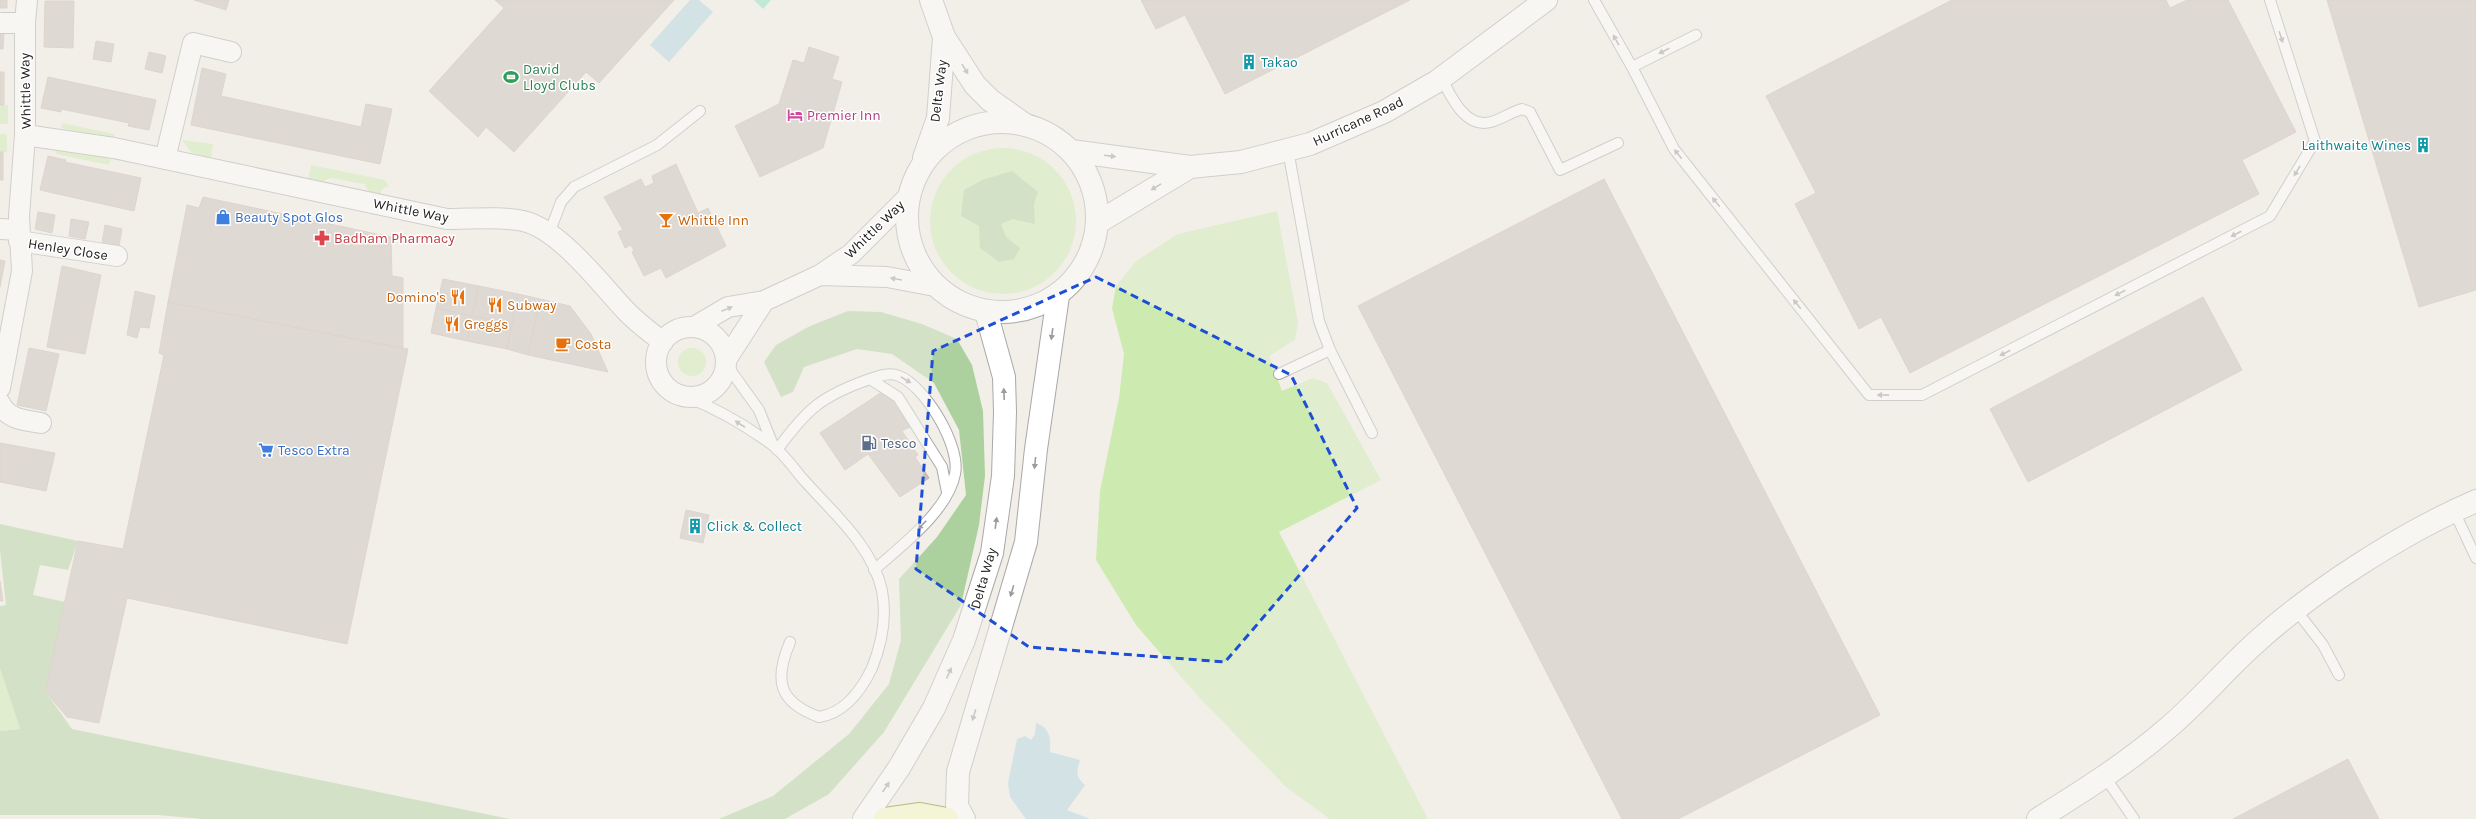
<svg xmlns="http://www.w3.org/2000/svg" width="2476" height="819" viewBox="0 0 2476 819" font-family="Karla,sans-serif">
  <rect width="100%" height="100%" fill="#f2efe9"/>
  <!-- grass -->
  <path fill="#cdebb0" d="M0,105h8v19h-8z
    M62,123l52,11v5l-53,-11z
    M0,134h7v18h-7z
    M182,140l31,4 -2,15 -20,-7z
    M57,148l54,11 -2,6 -53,-11z
    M930 221a73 73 0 1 1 146 0a73 73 0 1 1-146 0Z
    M311,165l74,15 4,6 -7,3 -2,6 -10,-2 -6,-9 -34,-6 -9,4 -13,-2z
    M1277,211l21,111 -3,18 -26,16 13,35 31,-13 14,5 54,97 -102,52 149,287h-98l-44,-32 -90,-93 -60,-69 -40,-65 4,-69 19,-93 5,-44 -12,-46 4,-22 20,-25 42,-27z
    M678 362a14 14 0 1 1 28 0a14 14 0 1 1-28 0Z
    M0,669l20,60 -20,2z"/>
  <!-- forest -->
  <path fill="#add19e" d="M1012,171l26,21 -4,12 1,20 -22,-5 -12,5 5,13 14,11 -6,11 -15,3 -19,-14 -1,-22 -18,-10 3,-26 18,-10z
    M848,311l33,1 41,12 35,15 15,26 11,46 2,65 -6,49 -18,80 -77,127 -55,62 -44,25h-66l54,-23 76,-62 40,-50 12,-44 -2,-61 38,-42 29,-42 -7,-65 -25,-47 -42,-29 -35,-5 -53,18 -11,25 -12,5 -17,-35 12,-17 34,-19z
    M0,524l78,17 -10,29 -28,-5 -7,30 32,7 -20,89 27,38 438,90h-308l-43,-4h-159v-84l20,-2 -20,-60v-63l6,-1 -6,-55z"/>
  <!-- pitch -->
  <path fill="#88e0be" d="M754,0h17l-8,9z"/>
  <!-- water -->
  <path fill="#aad3df" d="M690,0h9l14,12 -44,50 -19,-17z
    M1036,723c14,5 15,15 14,29l30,8c-4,12 -4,17 5,25l-18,25 23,9h-64l-16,-22 -2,-14 9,-44 8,-3 6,4 4,-6z"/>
  <!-- building -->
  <path fill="#c7bfb8" stroke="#c4b6ab" d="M0,0h7v8h-7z
    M194,0h35l-3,10z
    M495,0h179l-75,83 -13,-11 -72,80 -28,-25 -8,10 -49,-46 75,-83z
    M1141,0h269l-185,94 -40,-79 -29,14z
    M1952,0h214l4,8 17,-8h41l68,132 -54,28 17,34 -349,179 -29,-56 -22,12 -64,-125 21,-11 -50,-97z
    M2327,0h149v290l-57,17z
    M45,1h29l-1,47 -29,-1z
    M0,31h4l-1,18h-3z
    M96,41l18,3 -3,18 -18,-3z
    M809,47l30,10 -7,22 10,3 -19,66 -63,29 -25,-51 44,-22 14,-44 11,3z
    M149,52l17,4 -4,17 -17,-4z
    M202,68l24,6 -5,22 140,31 5,-23 26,5 -12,55 -189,-39z
    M0,72h4v33h-4z
    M48,77l108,23 -7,30 -21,-4 1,-3 -68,-14v3l-20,-4z
    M0,152h3v28h-3z
    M48,156l18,4 -1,2 76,16 -7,33 -94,-21z
    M676,164l22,49 10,-5 18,38 -60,32 -5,-10 -17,8 -12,-24 2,-1 -3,-6 -6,3 -7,-16 5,-2 -19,-33 37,-18 4,8 9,-4 -2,-7z
    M1604,179l276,536 -202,104h-56l-264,-513z
    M203,197l188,40 1,39 11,2v71l-235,-47 19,-97 12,3z
    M38,212l17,3 -3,18 -17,-4z
    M71,219l18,3 -4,17 -16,-3z
    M105,225l17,4 -3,17 -17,-3z
    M0,260l5,1 -5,26z
    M62,266l39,9 -16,79 -38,-7z
    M443,279l36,7 -7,30 -36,-8z
    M479,286l39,8 -6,30 -40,-8z
    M135,291l20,5 -6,32 -9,-1 -3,11 -10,-3z
    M518,294l22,5 -12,56 -21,-6z
    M2203,297l39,73 -214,112 -38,-73z
    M540,299l30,7 21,28 17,38 -80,-17z
    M168,302l240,47 -61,295 -220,-46 -28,125 -32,-6 -22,-26 33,-150 45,8 41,-194 -5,-2z
    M436,308l36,8 -5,25 -36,-8z
    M472,316l40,8 -5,25 -40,-8z
    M29,348l30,6 -13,57 -29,-6z
    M885,390l25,37 -8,4 16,24 -3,2 14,21 -29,19 -32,-43 -23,16 -25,-37z
    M0,443l55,10 -9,38 -46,-9z
    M686,510l23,5 -6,28 -23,-5z
    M0,581l3,20h-3z
    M2348,759l31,60h-146z"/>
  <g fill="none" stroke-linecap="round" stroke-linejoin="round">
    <!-- service casing -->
    <g stroke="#a9a9a9" stroke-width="12">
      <path id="service" d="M1594,0l38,67 42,82 195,246h53l348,-179 45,-75 -45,-141
        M1632,67l64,-32
        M1441,78c10,17 23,51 50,44 11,-3 20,-10 31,-13l8,3 30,58 58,-27
        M1288,150l31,171 11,29 42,83
        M549,234l12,-32 13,-15 83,-42 43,-34
        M726,364l33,46 14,35
        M1279,374l51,-24
        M870,379c9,-3 19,-7 29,-3 26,10 62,70 56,98 -7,37 -54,72 -81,96
        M687,397c30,12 58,28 84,47 12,9 22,23 31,34 29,33 71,68 80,113 5,26 0,52 -10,77 -11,23 -27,45 -53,49 -41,-15 -45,-37 -29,-75
        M777,450c30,-41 44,-54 93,-71l28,18 44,70 5,25
        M2454,511l22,47
        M2296,610l27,35 16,30
        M2105,777l29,42"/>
    </g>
    <!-- minor casing -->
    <g stroke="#a9a9a9" stroke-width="22">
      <path id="minor" d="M0,23h25
        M25,135l89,13 333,71c25,0 51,-3 76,2 37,8 79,65 105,92 10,10 23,20 35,29
        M165,159l28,-116 38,9
        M0,229l19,1
        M19,241l98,15
        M820,275l67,2 48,9
        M694,327l34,-20 36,-6 56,-26 31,-21 58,-58
        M656 362a35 35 0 1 1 70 0a35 35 0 1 1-70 0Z
        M726,360l38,-59
        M0,388l22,-117 -3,-55 6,-81v-112l2,-23
        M0,403c8,17 24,17 41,20"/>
    </g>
    <!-- tertiary casing -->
    <g stroke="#a9a9a9" stroke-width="24">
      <path id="tertiary" d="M931,0l13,37 31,48 15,15 34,24
        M907 217a95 95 0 1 1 190 0a95 95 0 1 1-190 0Z
        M1071,151l119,16 51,-5 69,-18 74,-32 52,-30 110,-82
        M924,158l14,-40 6,-81
        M1097,223l93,-56
        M864,819l35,-51 35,-60 30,-68 28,-87 11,-77 2,-64 -1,-35 -18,-65
        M964,819l-7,-13 1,-34 68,-230 10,-93 22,-153
        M2038,819c45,-28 91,-57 131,-92 29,-25 54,-54 82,-80 59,-55 151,-114 225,-146"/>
    </g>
    <!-- secondary casing -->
    <g stroke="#707d05" stroke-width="24">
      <path id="secondary" d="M885,819l35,-5 27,5"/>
    </g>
    <!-- service -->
    <use href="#service" stroke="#fff" stroke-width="10"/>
    <!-- minor -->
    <use href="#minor" stroke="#fff" stroke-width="20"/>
    <!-- tertiary -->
    <use href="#tertiary" stroke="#fff" stroke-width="22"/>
    <!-- secondary -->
    <use href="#secondary" stroke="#f7fabf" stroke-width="22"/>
  </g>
  <!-- one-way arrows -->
  <defs><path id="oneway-solid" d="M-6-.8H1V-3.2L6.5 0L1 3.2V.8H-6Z"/></defs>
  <g fill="#9c9c9c">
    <use href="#oneway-solid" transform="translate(2281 37) rotate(72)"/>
    <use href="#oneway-solid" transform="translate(1616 40) rotate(-119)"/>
    <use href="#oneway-solid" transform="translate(1664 51) rotate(153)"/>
    <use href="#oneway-solid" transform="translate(965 69) rotate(59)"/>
    <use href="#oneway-solid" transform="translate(1678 154) rotate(-128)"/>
    <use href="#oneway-solid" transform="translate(1110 156) rotate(7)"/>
    <use href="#oneway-solid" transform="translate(2297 171) rotate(121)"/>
    <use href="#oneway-solid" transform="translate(1156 187) rotate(149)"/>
    <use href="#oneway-solid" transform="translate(1716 202) rotate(-129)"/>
    <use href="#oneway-solid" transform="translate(2236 234) rotate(153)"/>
    <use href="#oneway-solid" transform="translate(896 279) rotate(-170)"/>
    <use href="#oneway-solid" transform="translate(2120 293) rotate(153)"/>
    <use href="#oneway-solid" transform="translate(1797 304) rotate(-129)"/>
    <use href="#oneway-solid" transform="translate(727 309) rotate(-22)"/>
    <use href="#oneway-solid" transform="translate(1052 334) rotate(98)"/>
    <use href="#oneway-solid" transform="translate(2005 353) rotate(153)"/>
    <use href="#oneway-solid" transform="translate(906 380) rotate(31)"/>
    <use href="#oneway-solid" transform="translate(1004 394) rotate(-92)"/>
    <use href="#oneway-solid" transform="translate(1883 395) rotate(-179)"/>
    <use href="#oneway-solid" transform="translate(740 424) rotate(-147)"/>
    <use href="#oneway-solid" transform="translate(1035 463) rotate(96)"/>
    <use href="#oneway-solid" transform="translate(996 523) rotate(-82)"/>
    <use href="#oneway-solid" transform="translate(922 525) rotate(135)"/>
    <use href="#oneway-solid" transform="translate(1012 591) rotate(106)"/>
    <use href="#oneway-solid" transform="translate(949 673) rotate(-66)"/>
    <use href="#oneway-solid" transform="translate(974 715) rotate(107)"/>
    <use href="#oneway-solid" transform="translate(886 787) rotate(-56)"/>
  </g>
  <!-- marked area -->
  <path d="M0 0H2476V819H0ZM1096,277l195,98 66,133 -132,154 -196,-15 -113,-78 17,-218z" fill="#f2efe9" fill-opacity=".55" fill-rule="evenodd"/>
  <path fill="none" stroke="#1d4ed8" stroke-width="3" stroke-dasharray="8 5" stroke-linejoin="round" d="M1096,277l195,98 66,133 -132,154 -196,-15 -113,-78 17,-218z"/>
  <!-- icons -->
  <defs>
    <g id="building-bare" transform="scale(1.2)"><path d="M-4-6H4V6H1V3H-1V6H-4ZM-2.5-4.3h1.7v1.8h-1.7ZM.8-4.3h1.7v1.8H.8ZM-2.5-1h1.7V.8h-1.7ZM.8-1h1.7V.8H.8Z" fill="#0f9aa8" stroke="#fff" stroke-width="2.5" paint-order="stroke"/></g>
    <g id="stadium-bare" transform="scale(1.2)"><path d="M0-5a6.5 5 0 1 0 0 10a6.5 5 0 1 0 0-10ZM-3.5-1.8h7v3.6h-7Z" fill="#2e9e5b" stroke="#fff" stroke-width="2.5" paint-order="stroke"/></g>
    <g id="hotel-bare" transform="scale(1.2)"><path d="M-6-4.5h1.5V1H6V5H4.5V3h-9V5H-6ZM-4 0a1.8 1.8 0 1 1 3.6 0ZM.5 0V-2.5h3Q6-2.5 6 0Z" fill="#d1479c" stroke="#fff" stroke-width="2.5" paint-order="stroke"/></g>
    <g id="shop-bare" transform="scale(1.2)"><path d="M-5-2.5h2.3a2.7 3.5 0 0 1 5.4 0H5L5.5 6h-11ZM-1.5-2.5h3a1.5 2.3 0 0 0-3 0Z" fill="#3f7fe0" stroke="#fff" stroke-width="2.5" paint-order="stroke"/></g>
    <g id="bar-bare" transform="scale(1.2)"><path d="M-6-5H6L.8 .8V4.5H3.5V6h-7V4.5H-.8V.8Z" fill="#e8710a" stroke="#fff" stroke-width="2.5" paint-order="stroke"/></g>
    <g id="pharmacy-bare" transform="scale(1.2)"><path d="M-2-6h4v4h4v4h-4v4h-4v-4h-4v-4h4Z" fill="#e0444e" stroke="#fff" stroke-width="2.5" paint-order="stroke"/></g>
    <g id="restaurant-bare" transform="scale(1.2)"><path d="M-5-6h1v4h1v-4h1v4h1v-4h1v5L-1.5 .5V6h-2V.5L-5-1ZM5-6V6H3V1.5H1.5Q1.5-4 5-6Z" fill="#e8710a" stroke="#fff" stroke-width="2.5" paint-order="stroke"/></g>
    <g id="cafe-bare" transform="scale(1.2)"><path d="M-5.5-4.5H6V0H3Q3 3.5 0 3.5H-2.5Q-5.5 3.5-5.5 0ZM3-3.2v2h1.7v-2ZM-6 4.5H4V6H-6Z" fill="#e8710a" stroke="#fff" stroke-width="2.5" paint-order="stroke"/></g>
    <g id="fuel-bare" transform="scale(1.2)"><path d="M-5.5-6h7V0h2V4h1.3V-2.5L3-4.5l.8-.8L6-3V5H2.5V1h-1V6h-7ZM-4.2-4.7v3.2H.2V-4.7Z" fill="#5c6f8a" stroke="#fff" stroke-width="2.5" paint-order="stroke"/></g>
    <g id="supermarket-bare" transform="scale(1.2)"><path d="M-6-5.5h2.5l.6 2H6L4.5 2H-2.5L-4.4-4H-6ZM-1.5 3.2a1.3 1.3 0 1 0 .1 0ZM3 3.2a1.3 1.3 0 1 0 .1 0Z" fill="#3f7fe0" stroke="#fff" stroke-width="2.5" paint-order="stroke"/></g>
  </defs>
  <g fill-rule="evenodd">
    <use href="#building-bare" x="1249" y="62"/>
    <use href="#stadium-bare" x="511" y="77"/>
    <use href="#hotel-bare" x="795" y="115"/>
    <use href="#building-bare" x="2423" y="145"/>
    <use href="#shop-bare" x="223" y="217"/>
    <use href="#bar-bare" x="666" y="220"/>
    <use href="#pharmacy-bare" x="322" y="238"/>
    <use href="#restaurant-bare" x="458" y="297"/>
    <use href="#restaurant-bare" x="495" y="305"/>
    <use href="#restaurant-bare" x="452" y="324"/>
    <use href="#cafe-bare" x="563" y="344"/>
    <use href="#fuel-bare" x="869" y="443"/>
    <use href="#supermarket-bare" x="266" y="450"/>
    <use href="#building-bare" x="695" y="526"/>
  </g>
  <g text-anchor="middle" stroke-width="3" stroke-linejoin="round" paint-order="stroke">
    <!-- culture labels -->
    <g font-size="14" fill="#0d838f" stroke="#fff" text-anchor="start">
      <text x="1261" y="67">Takao</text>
      <text x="2411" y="150" text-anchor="end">Laithwaite Wines</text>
      <text x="707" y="531">Click &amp; Collect</text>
    </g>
    <!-- leisure labels -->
    <g font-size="14" fill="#27864d" stroke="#fff" text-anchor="start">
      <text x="523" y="74">David<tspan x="523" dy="16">Lloyd Clubs</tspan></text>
    </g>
    <!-- street labels -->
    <g font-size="14" fill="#222" stroke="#fff">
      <text transform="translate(25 91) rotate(-91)" y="5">Whittle Way</text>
      <text transform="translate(938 91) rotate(-83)" y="5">Delta Way</text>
      <text transform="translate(1358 121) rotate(-25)" y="5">Hurricane Road</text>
      <text transform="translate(411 210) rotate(11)" y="5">Whittle Way</text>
      <text transform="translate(874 229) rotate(-44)" y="5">Whittle Way</text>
      <text transform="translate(68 249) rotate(9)" y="5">Henley Close</text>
      <text transform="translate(983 578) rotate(-74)" y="5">Delta Way</text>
    </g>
    <!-- hotel labels -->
    <g font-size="14" fill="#b23c85" stroke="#fff" text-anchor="start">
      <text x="807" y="120">Premier Inn</text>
    </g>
    <!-- shop labels -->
    <g font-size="14" fill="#366cbe" stroke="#fff" text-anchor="start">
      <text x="235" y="222">Beauty Spot Glos</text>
      <text x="278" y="455">Tesco Extra</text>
    </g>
    <!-- food labels -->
    <g font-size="14" fill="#c56008" stroke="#fff" text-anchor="start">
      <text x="678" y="225">Whittle Inn</text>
      <text x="446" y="302" text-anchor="end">Domino's</text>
      <text x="507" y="310">Subway</text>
      <text x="464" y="329">Greggs</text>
      <text x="575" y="349">Costa</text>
    </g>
    <!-- health labels -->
    <g font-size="14" fill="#be3a42" stroke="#fff" text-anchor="start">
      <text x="334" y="243">Badham Pharmacy</text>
    </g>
    <!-- service labels -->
    <g font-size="14" fill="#4e5e75" stroke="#fff" text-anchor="start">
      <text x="881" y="448">Tesco</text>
    </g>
  </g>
</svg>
